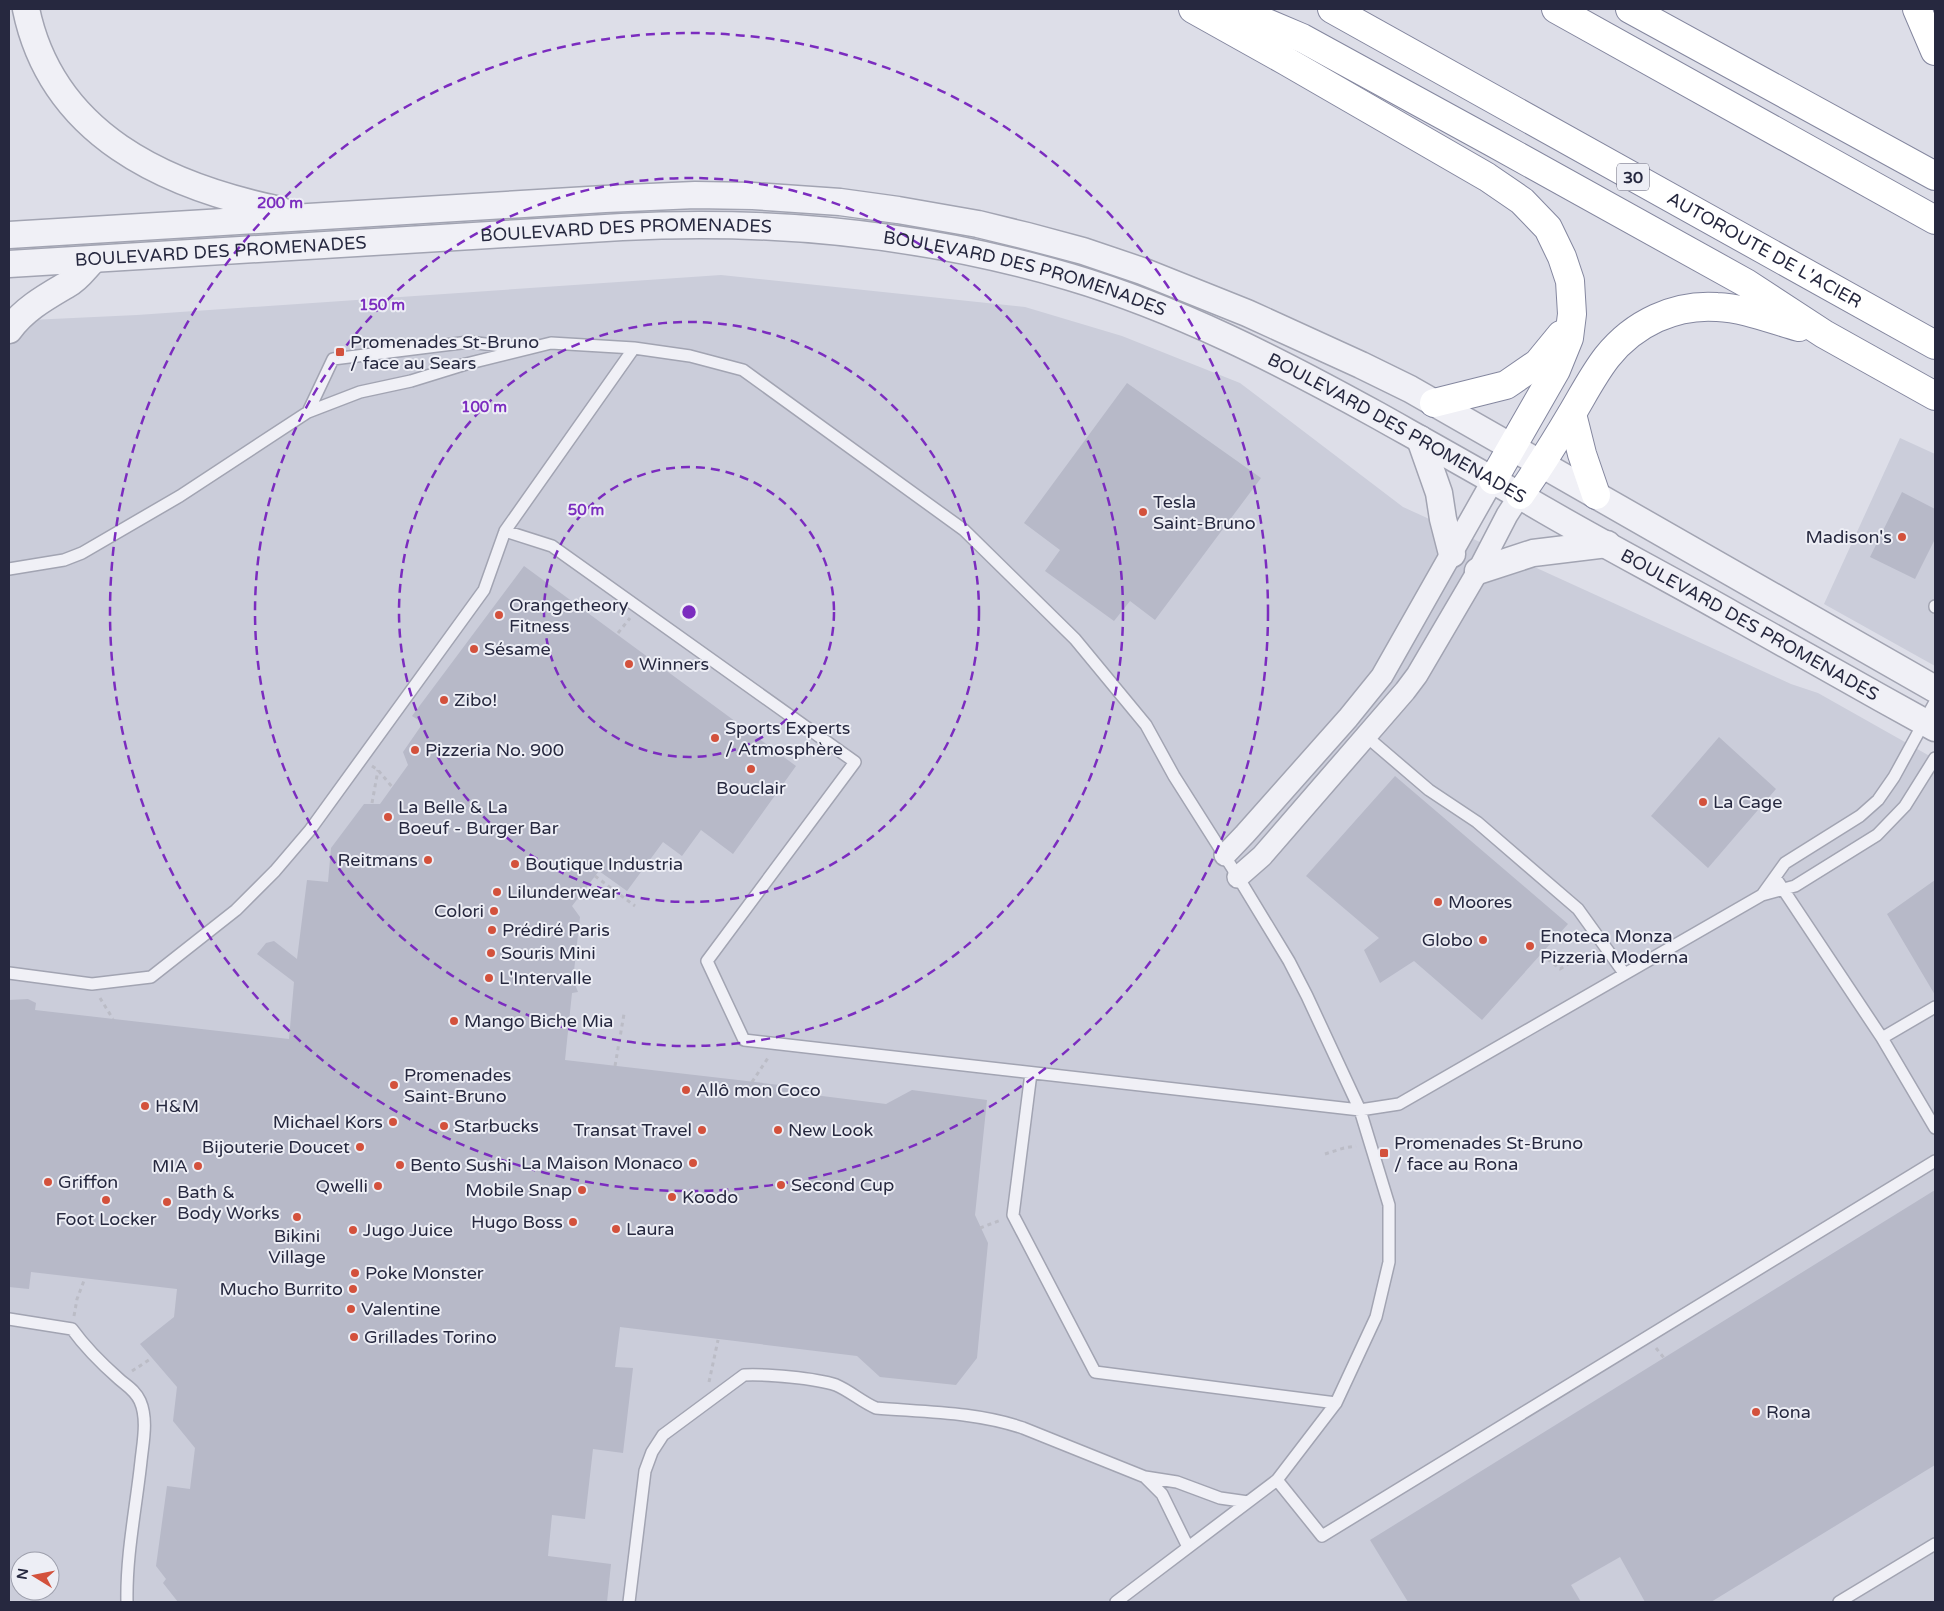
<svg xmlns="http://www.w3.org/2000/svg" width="1944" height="1611" viewBox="0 0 1944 1611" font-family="'Varela Round',sans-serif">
  <rect width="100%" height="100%" fill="#dddee8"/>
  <!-- built -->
  <path fill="#cbcdda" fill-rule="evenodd" d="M721,275l304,32 97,29 118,47 163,124 388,177 27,9 117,66v843h-1926v-1281l128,-6zM20,1561h30v30h-30z
    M1900,438l35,16v212l-111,-62z"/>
  <!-- building -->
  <path fill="#b7b9c8" d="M1127,383l134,95 -106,142 -25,-19 -16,20 -69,-50 15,-21 -36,-27z
    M1902,492l33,17v30l-20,40 -45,-22z
    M524,566l272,200 -63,88 -32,-24 -19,26 -19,-14 -36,49 -28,-20 -27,35 8,11 -6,54 -3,3 7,18 -6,1 -7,67 241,28v6l80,10 26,-14 75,10 -12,115 13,28 -11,115 -21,27 -76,-8 -23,-21 -237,-29 -5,40 18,1 -10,85 -30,-4 -8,70 -33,-4 -4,41 63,8 -4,38h-429l-15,-19 3,-4 -10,-13 11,-80 23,3 5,-41 -22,-27 4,-34 -37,-43 34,-27 3,-28 -146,-17 -2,17 -20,-2v-287l19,-1 8,4 -1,7 254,29 5,-57 -37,-28 9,-11 8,-2 23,18 10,-79 21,2 3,-34 33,-44h16l28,-39 -5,-13 20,-29 -11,-7z
    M1719,737l57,52 -68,79 -57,-52z
    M1395,776l173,148 -86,96 -68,-59 -34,22 -16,-33 15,-12 -73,-62z
    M1935,880v115l-48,-81z
    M1935,1190v275l-224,137h-66l-25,-45 -49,28 10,17h-173l-38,-62z"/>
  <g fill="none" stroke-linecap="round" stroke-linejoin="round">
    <!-- service casing -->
    <g stroke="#a2a4b2" stroke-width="14">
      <path id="service" d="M308,412l25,-53 136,-17 50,6
        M505,531l47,15 303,216 -148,199 37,79 616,70 39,-6 363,-209 33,-9 82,-51 28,-29 30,-48
        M9,569l55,-9 18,-7 98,-57 128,-84 52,-20 51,-11 55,-17 85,-21 83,5 56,8 53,14 221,160 111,109 71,86 28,51 64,101 51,84 18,35 53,114 29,95v57l-13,55 -40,86 -59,77 -161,122
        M1935,606v1
        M1367,737l62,53 48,32 101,87 46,64
        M1775,877l107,161 53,90
        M1762,895l23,-32 75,-47 18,-16 16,-23 41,-75
        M9,973l83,11 59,-7 85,-67 39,-39 35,-41 174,-240 21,-59 129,-183
        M1882,1038l53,-31
        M1031,1073l-18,142 82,157 241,31
        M9,1319l63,10c13,18 30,35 47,50 8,7 16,11 21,22 8,18 3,41 1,60 -5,47 -15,94 -14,141
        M1145,1477l32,5 43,16 28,4
        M1277,1480l45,56 613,-375
        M629,1602l16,-131 7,-19 11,-17 81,-60c22,-1 71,3 92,10 14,6 26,17 40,23 49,4 101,4 147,20l122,49 17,17 26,53
        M1839,1602l96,-58"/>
    </g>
    <!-- minor casing -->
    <g stroke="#a2a4b2" stroke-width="24">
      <path id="minor" d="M1225,855l20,-21 103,-116 34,-42 111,-196
        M1238,877l24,-21 143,-165 12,-16 61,-104 29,-56 13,-20"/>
    </g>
    <!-- tertiary casing -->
    <g stroke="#a2a4b2" stroke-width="29">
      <g id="tertiary">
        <path d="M26,9c26,126 139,177 254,201"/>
        <path d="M9,235l596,-36 90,-4 58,1 87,6 58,8 80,14 49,12 56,15 59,20 105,42 114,52 49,24 525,300"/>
        <path id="s1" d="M9,264l613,-37c151,-8 302,7 448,50 108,32 209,84 307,138 57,32 113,63 169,96 62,36 126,69 189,105 66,37 133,75 200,112"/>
        <path d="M9,330c15,-21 37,-33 59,-46 10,-5 18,-17 26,-25"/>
        <path d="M1420,439l19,54 4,26 9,35"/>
        <path d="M1478,571l55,-18 74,-9"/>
      </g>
    </g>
    <!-- motorway casing -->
    <g stroke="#84879f" stroke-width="30">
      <g id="motorway">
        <path d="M1193,9l93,52 201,116 35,24 26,27 14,29 8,24 2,33 -3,24 -13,32 -63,110"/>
        <path d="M1234,9l68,29 190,104 254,141 78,51 111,62"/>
        <path id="s2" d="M1332,9l603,336"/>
        <path d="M1556,9l379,211"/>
        <path d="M1630,9l305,167"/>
        <path d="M1917,9l18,42"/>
        <path d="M1434,403l72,-18 32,-22 23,-28"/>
        <path d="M1572,414l10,40 14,41"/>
        <path d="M1520,495c18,-26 35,-53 51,-80 12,-20 22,-40 36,-58 27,-34 68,-53 110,-50 28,1 56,13 82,20"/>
      </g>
    </g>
    <!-- path -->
    <path stroke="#bbbcc6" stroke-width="3" stroke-dasharray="4 4" stroke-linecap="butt" d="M618,633l12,-15
      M372,766l6,4 15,18
      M372,803l6,-33
      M595,876l40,30
      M1541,954l19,15 21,-13
      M100,998l13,21
      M615,1066l9,-52
      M752,1082l16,-24
      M1325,1154l19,-6 12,-2
      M980,1228l21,-8
      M74,1316l3,-17 8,-21
      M1656,1348l8,10
      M132,1371l20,-13
      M709,1382l9,-42"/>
    <!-- service -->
    <use href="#service" stroke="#f0f0f6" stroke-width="11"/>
    <!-- minor -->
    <use href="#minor" stroke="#f0f0f6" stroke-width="21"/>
    <!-- tertiary -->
    <use href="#tertiary" stroke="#f0f0f6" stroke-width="26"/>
    <!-- motorway -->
    <use href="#motorway" stroke="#fff" stroke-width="28"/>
  </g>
  <!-- distance rings -->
  <g fill="none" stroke="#7b2cbf" stroke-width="2.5" stroke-dasharray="9 6">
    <circle cx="689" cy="612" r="145"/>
    <circle cx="689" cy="612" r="290"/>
    <circle cx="689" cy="612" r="434"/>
    <circle cx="689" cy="612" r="579"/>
  </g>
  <!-- markers -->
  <g fill="#d3513c" stroke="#edeef5" stroke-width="2">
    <rect x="335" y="347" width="10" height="10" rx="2.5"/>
    <circle cx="1143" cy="512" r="5"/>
    <circle cx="1902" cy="537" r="5"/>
    <circle cx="499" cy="615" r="5"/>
    <circle cx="474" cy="649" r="5"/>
    <circle cx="629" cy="664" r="5"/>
    <circle cx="444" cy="700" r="5"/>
    <circle cx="715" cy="738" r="5"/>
    <circle cx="415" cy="750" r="5"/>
    <circle cx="751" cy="769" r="5"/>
    <circle cx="1703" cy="802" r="5"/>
    <circle cx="388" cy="817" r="5"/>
    <circle cx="428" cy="860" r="5"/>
    <circle cx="515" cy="864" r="5"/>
    <circle cx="497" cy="892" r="5"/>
    <circle cx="1438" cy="902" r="5"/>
    <circle cx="494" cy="911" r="5"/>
    <circle cx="492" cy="930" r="5"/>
    <circle cx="1483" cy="940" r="5"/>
    <circle cx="1530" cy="946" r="5"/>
    <circle cx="491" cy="953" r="5"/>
    <circle cx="489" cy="978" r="5"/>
    <circle cx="454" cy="1021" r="5"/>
    <circle cx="394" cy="1085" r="5"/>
    <circle cx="686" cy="1090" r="5"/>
    <circle cx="145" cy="1106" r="5"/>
    <circle cx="393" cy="1122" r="5"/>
    <circle cx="444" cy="1126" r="5"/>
    <circle cx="702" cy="1130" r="5"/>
    <circle cx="778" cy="1130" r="5"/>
    <circle cx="360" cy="1147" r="5"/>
    <rect x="1379" y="1148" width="10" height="10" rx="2.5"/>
    <circle cx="693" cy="1163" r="5"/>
    <circle cx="400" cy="1165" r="5"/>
    <circle cx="198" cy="1166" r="5"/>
    <circle cx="48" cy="1182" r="5"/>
    <circle cx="781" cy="1185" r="5"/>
    <circle cx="378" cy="1186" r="5"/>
    <circle cx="582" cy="1190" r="5"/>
    <circle cx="672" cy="1197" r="5"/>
    <circle cx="106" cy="1200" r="5"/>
    <circle cx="167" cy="1202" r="5"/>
    <circle cx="297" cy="1217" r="5"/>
    <circle cx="573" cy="1222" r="5"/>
    <circle cx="616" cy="1229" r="5"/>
    <circle cx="353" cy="1230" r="5"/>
    <circle cx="355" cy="1273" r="5"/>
    <circle cx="353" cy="1289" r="5"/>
    <circle cx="351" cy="1309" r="5"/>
    <circle cx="354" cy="1337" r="5"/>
    <circle cx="1756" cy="1412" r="5"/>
  </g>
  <g text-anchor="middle" stroke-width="4" stroke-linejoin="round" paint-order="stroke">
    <!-- shield labels -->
    <rect fill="#edeef5" stroke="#626376" stroke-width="1" x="1617" y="163.5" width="32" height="27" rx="4"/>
    <g font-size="16" font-weight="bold" fill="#26283f">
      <text x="1633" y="183">30</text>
    </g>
    <!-- street labels -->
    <g font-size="18" fill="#26283f" stroke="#edeef5">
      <text dy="6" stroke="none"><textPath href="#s1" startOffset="618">BOULEVARD DES PROMENADES</textPath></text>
      <text dy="6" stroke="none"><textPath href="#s2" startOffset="495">AUTOROUTE DE L'ACIER</textPath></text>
      <text dy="6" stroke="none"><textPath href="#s1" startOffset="212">BOULEVARD DES PROMENADES</textPath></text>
      <text dy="6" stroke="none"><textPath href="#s1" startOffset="1022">BOULEVARD DES PROMENADES</textPath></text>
      <text dy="6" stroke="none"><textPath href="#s1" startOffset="1428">BOULEVARD DES PROMENADES</textPath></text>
      <text dy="6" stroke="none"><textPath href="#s1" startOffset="1832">BOULEVARD DES PROMENADES</textPath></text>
    </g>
    <!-- poi labels -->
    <g font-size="18" fill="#26283f" stroke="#edeef5" text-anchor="start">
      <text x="350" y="348">Promenades St-Bruno<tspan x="350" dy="21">/ face au Sears</tspan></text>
      <text x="1153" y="508">Tesla<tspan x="1153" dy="21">Saint-Bruno</tspan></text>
      <text x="1892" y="543" text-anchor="end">Madison's</text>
      <text x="509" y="611">Orangetheory<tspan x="509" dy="21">Fitness</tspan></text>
      <text x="484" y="655">Sésame</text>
      <text x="639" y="670">Winners</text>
      <text x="454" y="706">Zibo!</text>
      <text x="725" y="734">Sports Experts<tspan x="725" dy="21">/ Atmosphère</tspan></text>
      <text x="425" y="756">Pizzeria No. 900</text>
      <text x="751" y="794" text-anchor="middle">Bouclair</text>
      <text x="1713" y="808">La Cage</text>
      <text x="398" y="813">La Belle &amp; La<tspan x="398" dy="21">Boeuf - Burger Bar</tspan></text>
      <text x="418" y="866" text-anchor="end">Reitmans</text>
      <text x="525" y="870">Boutique Industria</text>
      <text x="507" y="898">Lilunderwear</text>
      <text x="1448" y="908">Moores</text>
      <text x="484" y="917" text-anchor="end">Colori</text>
      <text x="502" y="936">Prédiré Paris</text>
      <text x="1540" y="942">Enoteca Monza<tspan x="1540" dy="21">Pizzeria Moderna</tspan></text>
      <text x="1473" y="946" text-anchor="end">Globo</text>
      <text x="501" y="959">Souris Mini</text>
      <text x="499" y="984">L'Intervalle</text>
      <text x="464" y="1027">Mango Biche Mia</text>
      <text x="404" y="1081">Promenades<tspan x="404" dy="21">Saint-Bruno</tspan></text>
      <text x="696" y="1096">Allô mon Coco</text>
      <text x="155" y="1112">H&amp;M</text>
      <text x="383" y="1128" text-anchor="end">Michael Kors</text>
      <text x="454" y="1132">Starbucks</text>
      <text x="692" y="1136" text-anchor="end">Transat Travel</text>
      <text x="788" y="1136">New Look</text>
      <text x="1394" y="1149">Promenades St-Bruno<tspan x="1394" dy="21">/ face au Rona</tspan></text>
      <text x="350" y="1153" text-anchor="end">Bijouterie Doucet</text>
      <text x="683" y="1169" text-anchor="end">La Maison Monaco</text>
      <text x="410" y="1171">Bento Sushi</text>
      <text x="188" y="1172" text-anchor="end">MIA</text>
      <text x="58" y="1188">Griffon</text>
      <text x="791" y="1191">Second Cup</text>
      <text x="368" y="1192" text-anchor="end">Qwelli</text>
      <text x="572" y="1196" text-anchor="end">Mobile Snap</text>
      <text x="177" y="1198">Bath &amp;<tspan x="177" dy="21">Body Works</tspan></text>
      <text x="682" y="1203">Koodo</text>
      <text x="106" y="1225" text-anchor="middle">Foot Locker</text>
      <text x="563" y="1228" text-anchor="end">Hugo Boss</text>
      <text x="626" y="1235">Laura</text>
      <text x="363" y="1236">Jugo Juice</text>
      <text x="297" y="1242" text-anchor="middle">Bikini<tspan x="297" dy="21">Village</tspan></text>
      <text x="365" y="1279">Poke Monster</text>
      <text x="343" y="1295" text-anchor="end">Mucho Burrito</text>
      <text x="361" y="1315">Valentine</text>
      <text x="364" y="1343">Grillades Torino</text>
      <text x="1766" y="1418">Rona</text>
    </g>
  </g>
  <circle cx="689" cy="612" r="8" fill="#7b2cbf" stroke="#edeef5" stroke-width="2.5"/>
  <g font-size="15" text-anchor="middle" font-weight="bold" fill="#7b2cbf" stroke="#edeef5" stroke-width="4" stroke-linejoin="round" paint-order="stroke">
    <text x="280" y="208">200 m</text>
    <text x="382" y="310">150 m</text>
    <text x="484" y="412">100 m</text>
    <text x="586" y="515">50 m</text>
  </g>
  <!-- border -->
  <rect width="1944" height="1611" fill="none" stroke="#26283f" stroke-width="20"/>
  <!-- north arrow -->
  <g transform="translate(35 1576) rotate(280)"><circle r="24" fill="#edeef5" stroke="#9d9fac"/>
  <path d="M0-4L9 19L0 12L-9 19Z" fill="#d3513c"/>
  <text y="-8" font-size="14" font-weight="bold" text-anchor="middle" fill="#26283f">N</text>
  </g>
</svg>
